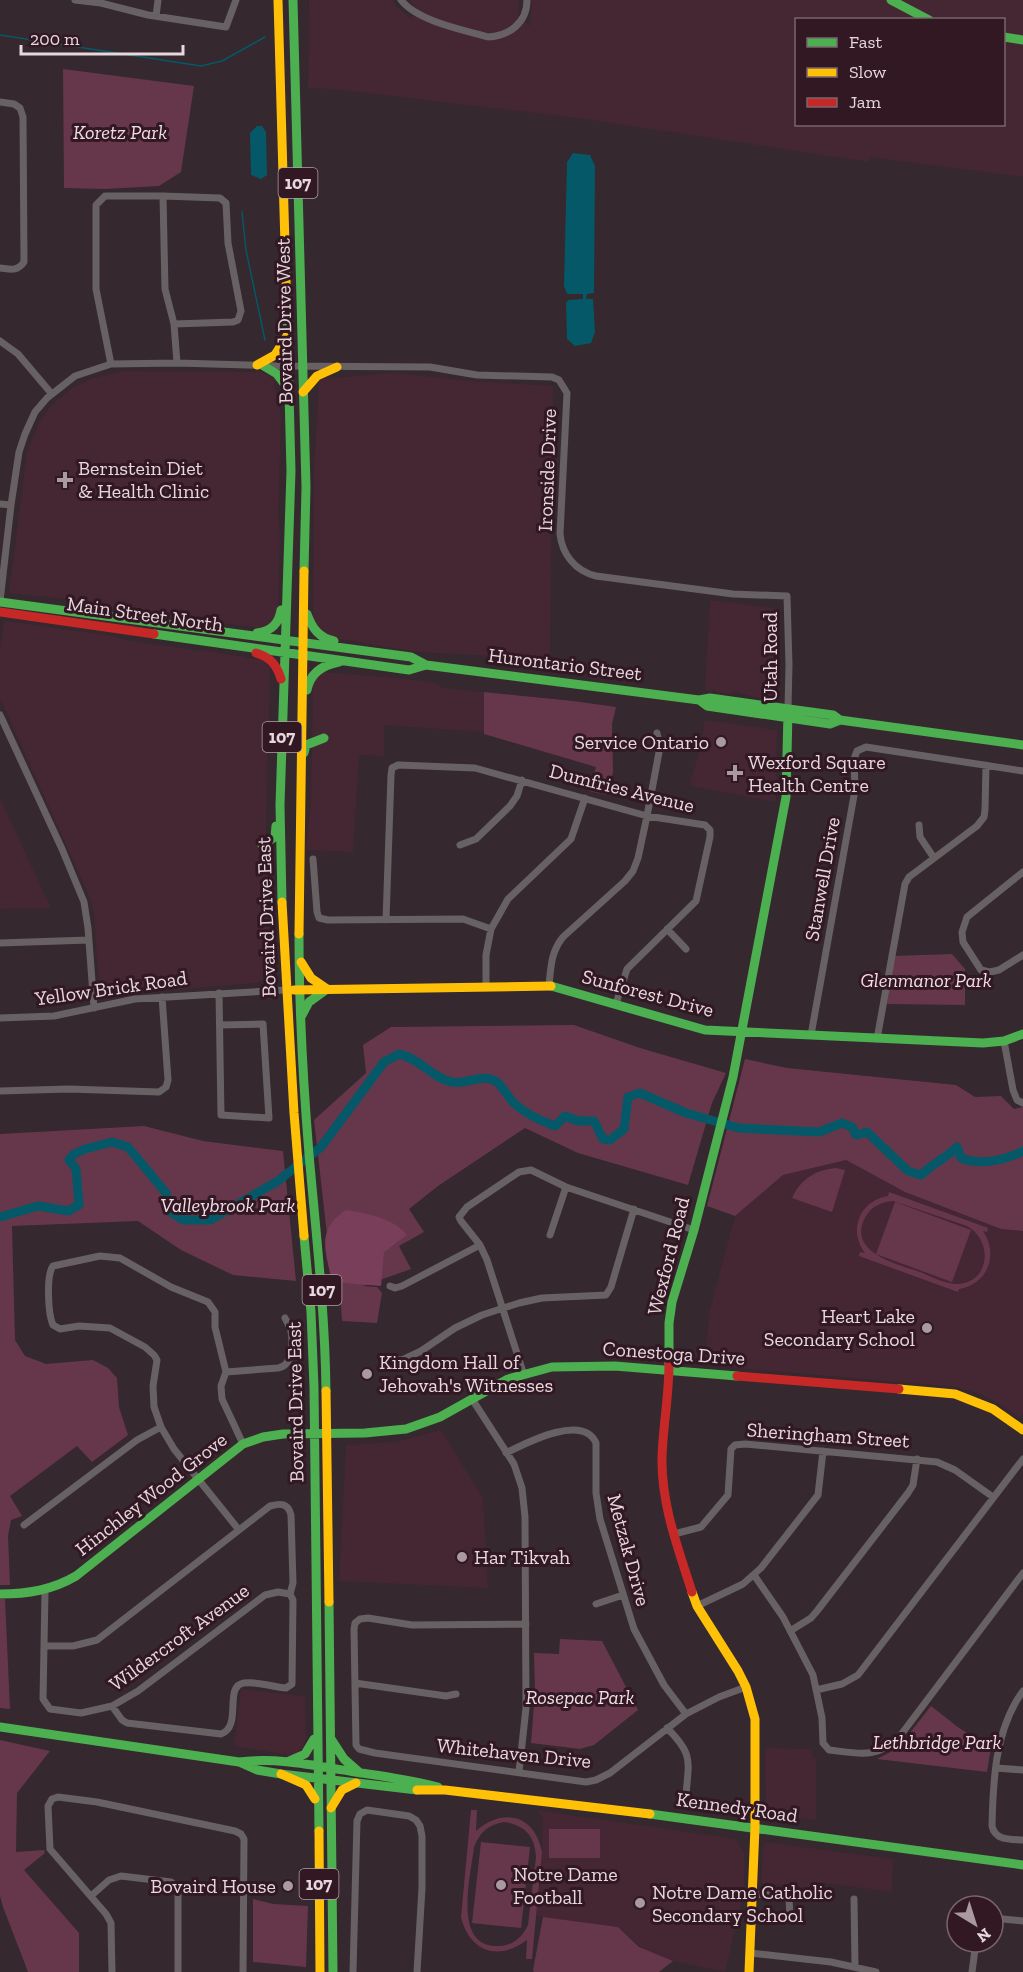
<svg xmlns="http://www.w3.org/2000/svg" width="1023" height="1972" viewBox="0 0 1023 1972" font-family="'Zilla Slab',serif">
  <rect width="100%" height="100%" fill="#35282e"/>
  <!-- built -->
  <path fill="#452633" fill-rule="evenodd" d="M309,0h84l2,5 16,14 5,-11 -7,-8h110l-1,15 12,11 2,-26h491v177l-153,-20 -1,5 -291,-44 -244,-29 -26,-1zM796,20h208v104h-208z
    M124,371l138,1 13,7 -1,4 7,34 -3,101 2,15 -2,81 -6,9 -13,5 -149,-20 -8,-5 -93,-10 18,-141 13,-31 12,-16 20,-17 21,-10z
    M396,373l74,8 83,5 -3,273 -132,-7 -78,-13 -10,-2 -10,-6 -7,-11 1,-149 5,-92z
    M710,600l69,9 -1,85 -4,4 -8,2 -30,-8 -8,2 -12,-2v-2h-4v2l-7,-2z
    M6,621l107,15 18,5 58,8 10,3v-2l47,7v2h15l9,8 -4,160 6,144 -5,8 -11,4 -123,10 -30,7 -3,-1 -6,-83 -4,-18 -90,-200v-48l4,-27z
    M325,672l72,6 39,5 7,5 41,4v40l-100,-7v31l-25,-1 -6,97 -47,-2 5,-45 2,-121 6,-9z
    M704,720l73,10 -1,72 -85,-16 -1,-2 12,-43z
    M0,798l51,110 -51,1z
    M846,1160l59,32 96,37 22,2v182l-3,5 -17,-12 -22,-12 -25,-7 -251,-22 4,-52 26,-97 48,-41z
    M441,1430l42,68 5,90 -149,-7 7,-136 50,-3z
    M241,1689l64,7 1,44 -4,9 -9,6h-5l-54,-9z
    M765,1748l46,1 1,7 4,3v61l-50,-5z
    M536,1810l200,29 8,13v38l-19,82 -52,-11 -30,-12 -25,-22 -82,-11 4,-30 3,-68z
    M765,1842l128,17 -1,33 -75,-10v7l-56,-6 2,-34z"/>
  <!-- green -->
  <path fill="#66374b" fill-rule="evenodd" d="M63,69l131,17 -13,86 -22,14 -54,3 -41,-1z
    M484,692l89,9 43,6 -4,17 1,48 -6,23 -18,-4 7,-24 -112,-33z
    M952,954l13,15v36l-78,-1 7,-48z
    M574,1025l66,23 86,25 -14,30 -24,82 -110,-32 -53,-25 -87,58 -29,23 15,23 -25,14 12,23 -48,17 14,1 5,6 -5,30 -35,-2 -2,-27 -6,2 -20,-176 52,-47 -3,-28 28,-18z
    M745,1059l42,9 169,17 19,12 26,-1 13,13 9,-2v124l-22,-2 -96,-37 -59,-32 -63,15 -48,41 -28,-10z
    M144,1126l59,15 80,10 13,130 -63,-6 -52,-25 -43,-29 -126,5 3,114 10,16 21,8 47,-4 15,8 9,10 2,29 9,28 -36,27 -15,-16 -67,50 12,20 -11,4 -3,16 2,49h-10v-451z
    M836,1168l9,2 -13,42 -40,-14c9,-19 23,-28 44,-30z
    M889,1192l99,36 -1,4 -4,-1c16,24 5,53 -24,58l-1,3 -99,-36 1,-4 5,1c-17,-22 -6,-52 23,-57zM893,1201l74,25c28,16 22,59 -12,58 -12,-1 -25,-8 -35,-12 -23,-8 -75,-20 -54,-56 6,-10 16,-14 27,-15z
    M895,1202l76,28 -19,52 -76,-28z
    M0,1599h5l5,110 -10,-1z
    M560,1639l42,2 36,69 -44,35 -14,4 -49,-6 4,-50 -1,-40 25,1z
    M931,1706l28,22 32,19 -4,25 -110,-13 21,-11z
    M0,1740l50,11 -33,42 -1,59 28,-2 1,3 -21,17 55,63v39h-51l-25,-65 -3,-11z
    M471,1810h6l-1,21c27,-24 59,-16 66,21l-10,107h-6l1,-19c-28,21 -57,13 -66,-23zM504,1822c21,3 31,14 32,35l-8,68c-6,12 -14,20 -28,21 -49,3 -29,-71 -26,-99 6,-15 14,-22 30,-25z
    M549,1829h51v29h-51z
    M481,1842l49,5 -9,81 -49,-5z
    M253,1899l20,5 35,2 -2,61 -53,-5z
    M543,1917l75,10 21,20 34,14 -14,11h-125l-1,-2z"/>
  <!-- forest -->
  <path fill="#793e59" d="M346,1210c23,4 45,7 61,25l-23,17 -3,34 -49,-4c-6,-30 -17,-52 14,-72z"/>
  <!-- water -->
  <path fill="#055867" d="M257,126h5l4,6 1,43 -6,4 -10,-4 -1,-42z
    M573,153l17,2 5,11 -1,127 -7,1 -1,5h7l2,33 -4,11 -16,3 -8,-7 -1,-36 2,-3 15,-1v-5h-16l-3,-8 3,-124z"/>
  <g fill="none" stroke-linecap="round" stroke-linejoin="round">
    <!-- stream -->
    <path stroke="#055867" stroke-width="1.5" d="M0,35l201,31 21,-5 43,-24
      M242,212l4,38 19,90"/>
    <!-- river -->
    <path stroke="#055867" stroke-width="9" d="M0,1217l38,-11 30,5 11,-6 -3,-36 -7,-9 5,-6 11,-5 27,-7 16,5 38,46 3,18 14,9h27l68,-39 43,-34 63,-85 15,-8c20,4 35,25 53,28 15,3 31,-10 45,0 7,6 11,16 18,22 11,10 26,17 40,22l10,-10 13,5h16l9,18 7,1 14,-11 4,-32 12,-4 46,20 53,15 80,4 23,-9 10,4 4,8 11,-3 41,39 13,4c11,-11 25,-17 36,-28l4,11c19,8 44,2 62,-7"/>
    <!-- street -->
    <path stroke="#676164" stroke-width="7" d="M75,0l26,3v-2
      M401,0c16,21 62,30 87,37 21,-1 39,-14 39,-37
      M101,3l47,12 78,12 10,-27
      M156,16l2,-16
      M0,102l14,2 6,4 3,9 1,145c-7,10 -14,7 -24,6
      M163,196l57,2 6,5 2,40 13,68 -3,9 -5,2 -59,2
      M0,341l18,13 33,39
      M111,364l-15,-75v-84l9,-9h58l2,93 9,35 3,39
      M0,504l11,1
      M0,601l11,-96 8,-53 6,-18 10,-22 12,-14 28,-22 36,-12 66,-1 103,3 150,1 47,8 75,2 7,3 8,13 -7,141c2,20 15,37 36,42l137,18 54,2 2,69 -1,43
      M0,715l62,134 22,53 4,26 6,80
      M919,825l1,12 14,21
      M460,845l16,-6 34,-33 7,-10 5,-16
      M313,859l4,53 2,6 9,2 135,-1 28,10
      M1023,872l-56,45 -5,15 1,10 18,28 9,2 9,-2 24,-15
      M386,920l5,-145 1,-7 6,-3 77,3 172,48 58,9 5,5v7l-14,64 -69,68 -11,35
      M667,929l19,20
      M0,943l89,-3
      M549,985c2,-19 2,-33 14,-48l62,-56 8,-10 5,-13 9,-42 13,-69 -3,-14
      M486,987v-32l5,-26 17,-30 63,-60 14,-41
      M219,993l2,122 48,3 -6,-94 -43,1
      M0,1018l54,-2 81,-17 150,-9
      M811,1035l44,-245 -1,-31 3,-8 9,-4 157,24
      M877,1039l28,-155 4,-7 68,-51 7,-9 1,-7 1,-45
      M1004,1041l9,49 4,10 6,3
      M0,1091l69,-2 90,3 7,-5 2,-7 -6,-83
      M550,1235l16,-48
      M390,1286l5,2 7,-2 78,-41
      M390,1359l12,1 19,-9 34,-23 27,-13 37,-12 23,-5 64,-3 5,-8 23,-78
      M226,1372l52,-4c15,-2 15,-25 13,-37 -1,-4 -4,-9 -6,-13
      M523,1372l-36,-112 -7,-15 -19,-24 -2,-4 8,-10 52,-35 12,-2 35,17 128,43
      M472,1399l42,65 8,24 3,29 1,191 -7,64
      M506,1453c20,-10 77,-40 90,-10v50l4,26 34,110 30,56 22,29
      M24,1525l113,-85 24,-13
      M239,1530l-65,-81 -13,-22 -7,-20 -1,-21 4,-26 -3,-5 -9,-8 -35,-19 -31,-2 -19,3 -7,-4c-5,-11 -7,-50 0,-59l47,-10 20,2 51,29 37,15 7,10v15l11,45 -5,14 1,13 21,45
      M674,1534l27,-7 27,-32 3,-46 4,-4 10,-1 192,18 18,8 38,27
      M754,1575l29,42 30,58 9,43 1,25 6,7c28,3 49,10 71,-14l123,-163
      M45,1592l-2,107 7,10 31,4 31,-7 26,-15 127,-96 13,-3 12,2
      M596,1604l27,-9
      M697,1606l46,-22 18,-16 57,-73 5,-44
      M526,1624l-114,1 -44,-7 -8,1 -5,4 -1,6 2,116 3,4 16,4 211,29 10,-2 14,-7 76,-59 33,-17 27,-10
      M790,1631l21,-13 6,-7 91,-118 5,-8 4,-26
      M45,1646h28l24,-6 173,-134c11,-3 18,-3 21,9l2,68 -3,11
      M355,1683l91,13 10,-2
      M816,1690l26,-6 16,-9 165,-216
      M1023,1691c-28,38 -30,90 -31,135 3,15 19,13 31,14
      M112,1706l10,14 5,3 94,11c22,-8 2,-48 23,-51 13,-2 29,4 42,5l6,-4 1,-84 -3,-6
      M667,1728c26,26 22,32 19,66
      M996,1768l27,2
      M752,1894l32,2 5,2 1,20
      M91,1896l18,-16 12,-4 50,6 5,4 2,6v80
      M854,1899l1,67
      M993,1918l30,3
      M750,1953l81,9 45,10
      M112,1972l-1,-49 -5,-9 -56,-65 -2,-43 4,-7 6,-2 39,5 138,29 6,3 3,5 -1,133
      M353,1972l4,-151 3,-7 7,-4 42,6 7,4 4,6 2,10v52l-5,84
      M972,1972l4,-30"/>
    <!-- fast -->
    <path stroke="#4caf50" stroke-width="9" d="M293,0l13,487 -2,84
      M891,0l38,20
      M1004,37l19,3
      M262,365l15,9 12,16
      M0,602l411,55 15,8
      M307,614c5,14 12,24 27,27
      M257,633c14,-2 22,-9 24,-23
      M154,634l255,36 17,-5 273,35 11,-2 123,17 7,5
      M307,690c3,-17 16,-25 32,-28
      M699,700l8,6 123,18 10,-4 183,25
      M304,753l2,-8 18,-7
      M262,845l13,-8 1,-11
      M282,902l-2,-97 11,-334 -4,-156
      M299,934c0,73 4,147 10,220 7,79 16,157 17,237
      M551,986l154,44 278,13 21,-2 19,-7
      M301,1017l8,-15 18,-13
      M304,1236l7,76 3,75 5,444
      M669,1364v-41l3,-21 22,-72 39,-153 53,-280 2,-85
      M0,1594c28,0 52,-4 76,-18l167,-132 20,-7 20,-3 82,-1 41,-4 34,-12 68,-38 44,-12 63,-1 122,10
      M329,1602l4,370
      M0,1727l239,35 18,8 24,4 136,16
      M331,1739l13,20 16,14
      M289,1761l16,-7 9,-15
      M239,1762c40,-5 77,4 116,10 28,4 56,8 83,15
      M650,1814l373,51"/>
    <!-- slow -->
    <path stroke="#ffc107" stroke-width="9" d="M278,0l9,315
      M257,365l18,-10 12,-19
      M303,392l14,-16 20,-9
      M282,902l12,211 10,123
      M299,934l5,-363
      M301,962l10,16 16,11
      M294,990l257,-4
      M899,1389l56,5 38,15 30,21
      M326,1391l3,211
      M692,1592l5,14 41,65 8,16 9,32v108l-6,145
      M281,1774l25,11 9,14
      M417,1790h28l205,24
      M331,1808l11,-18 14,-7
      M319,1831l1,141"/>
    <!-- jam -->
    <path stroke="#c62828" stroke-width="9" d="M0,612l154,22
      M256,653c14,4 21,12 25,26
      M669,1364c0,31 -6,62 -7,93 -1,47 16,91 30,135
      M737,1376l162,13"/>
  </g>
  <!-- markers -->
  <g fill="#a99aa0" stroke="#311823" stroke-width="2">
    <path d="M62 471h6v6h6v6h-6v6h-6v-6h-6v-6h6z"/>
    <circle cx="721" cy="742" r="6"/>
    <path d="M732 764h6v6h6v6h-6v6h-6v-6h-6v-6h6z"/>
    <circle cx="927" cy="1328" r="6"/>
    <circle cx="367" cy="1374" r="6"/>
    <circle cx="462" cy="1557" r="6"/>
    <circle cx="501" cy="1885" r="6"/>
    <circle cx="288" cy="1886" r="6"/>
    <circle cx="640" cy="1903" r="6"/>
  </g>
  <g text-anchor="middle" stroke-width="6" stroke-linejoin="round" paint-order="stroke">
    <!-- shield labels -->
    <g fill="#311823" stroke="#b19ea5" stroke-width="1.5">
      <rect x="278.5" y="168" width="39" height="30" rx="4.5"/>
      <rect x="262.5" y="722" width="39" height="30" rx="4.5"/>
      <rect x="302.5" y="1275" width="39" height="30" rx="4.5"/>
      <rect x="299.5" y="1869" width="39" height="30" rx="4.5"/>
    </g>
    <g font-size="18" font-weight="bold" fill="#e8d7dd">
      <text x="298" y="189">107</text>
      <text x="282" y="743">107</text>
      <text x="322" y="1296">107</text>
      <text x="319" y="1890">107</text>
    </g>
    <!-- park labels -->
    <g font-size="20" font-style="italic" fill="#f3dde5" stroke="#311823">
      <text x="120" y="139">Koretz Park</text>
      <text x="926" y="987">Glenmanor Park</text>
      <text x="228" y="1212">Valleybrook Park</text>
      <text x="580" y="1704">Rosepac Park</text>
      <text x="937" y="1749">Lethbridge Park</text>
    </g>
    <!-- street labels -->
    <g font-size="20" fill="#e8d7dd" stroke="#311823">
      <text transform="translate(284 321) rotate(-91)" y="7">Bovaird Drive West</text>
      <text transform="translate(547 470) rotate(-88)" y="7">Ironside Drive</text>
      <text transform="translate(145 614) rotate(8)" y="7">Main Street North</text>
      <text transform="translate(770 657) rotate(-90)" y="7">Utah Road</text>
      <text transform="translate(565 664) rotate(7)" y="7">Hurontario Street</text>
      <text transform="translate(622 788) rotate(14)" y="7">Dumfries Avenue</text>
      <text transform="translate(822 879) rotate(-80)" y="7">Stanwell Drive</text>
      <text transform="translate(266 917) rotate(-92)" y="7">Bovaird Drive East</text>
      <text transform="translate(111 988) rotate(-8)" y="7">Yellow Brick Road</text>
      <text transform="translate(648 993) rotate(15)" y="7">Sunforest Drive</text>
      <text transform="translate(668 1256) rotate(-76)" y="7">Wexford Road</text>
      <text transform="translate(674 1353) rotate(4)" y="7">Conestoga Drive</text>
      <text transform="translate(295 1402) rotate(-91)" y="7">Bovaird Drive East</text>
      <text transform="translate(828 1435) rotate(4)" y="7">Sheringham Street</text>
      <text transform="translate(151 1494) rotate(-38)" y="7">Hinchley Wood Grove</text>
      <text transform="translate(629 1550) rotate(75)" y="7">Metzak Drive</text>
      <text transform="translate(179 1637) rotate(-36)" y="7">Wildercroft Avenue</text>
      <text transform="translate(514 1753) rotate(6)" y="7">Whitehaven Drive</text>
      <text transform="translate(737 1807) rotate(8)" y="7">Kennedy Road</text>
    </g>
    <!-- poi labels -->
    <g font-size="20" fill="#e8d7dd" stroke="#311823" text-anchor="start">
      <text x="78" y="475">Bernstein Diet<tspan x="78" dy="23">&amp; Health Clinic</tspan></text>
      <text x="709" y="749" text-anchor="end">Service Ontario</text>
      <text x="748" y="769">Wexford Square<tspan x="748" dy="23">Health Centre</tspan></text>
      <text x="915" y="1323" text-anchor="end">Heart Lake<tspan x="915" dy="23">Secondary School</tspan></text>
      <text x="379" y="1369">Kingdom Hall of<tspan x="379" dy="23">Jehovah's Witnesses</tspan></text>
      <text x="474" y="1564">Har Tikvah</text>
      <text x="513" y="1881">Notre Dame<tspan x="513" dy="23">Football</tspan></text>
      <text x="276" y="1893" text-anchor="end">Bovaird House</text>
      <text x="652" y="1899">Notre Dame Catholic<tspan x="652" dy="23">Secondary School</tspan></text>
    </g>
  </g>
  <!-- legend -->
  <rect x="795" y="18" width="210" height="108" fill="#311823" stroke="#7a646d" stroke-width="1.5"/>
  <rect x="807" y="38" width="30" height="9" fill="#4caf50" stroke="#7a646d" stroke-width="1.5"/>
  <text x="849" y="48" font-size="18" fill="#e8d7dd">Fast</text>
  <rect x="807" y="68" width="30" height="9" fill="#ffc107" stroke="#7a646d" stroke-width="1.5"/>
  <text x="849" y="78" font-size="18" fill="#e8d7dd">Slow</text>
  <rect x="807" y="98" width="30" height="9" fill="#c62828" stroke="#7a646d" stroke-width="1.5"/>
  <text x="849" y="108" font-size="18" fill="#e8d7dd">Jam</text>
  <!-- north arrow -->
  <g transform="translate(975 1924) rotate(142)"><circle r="28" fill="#311823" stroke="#7a646d" stroke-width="1.5"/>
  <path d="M0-4.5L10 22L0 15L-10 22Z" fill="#a99aa0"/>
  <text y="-9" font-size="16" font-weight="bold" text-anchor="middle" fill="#e8d7dd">N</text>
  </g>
  <!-- scale -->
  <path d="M21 45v9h162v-9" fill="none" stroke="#e8d7dd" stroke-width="3"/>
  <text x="30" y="45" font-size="18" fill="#e8d7dd" stroke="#311823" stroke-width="4.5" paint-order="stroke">200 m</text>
</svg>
